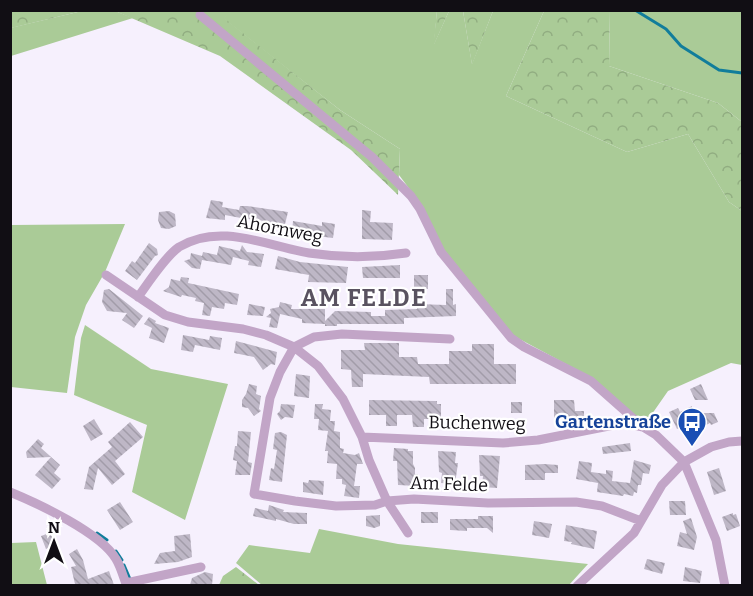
<svg xmlns="http://www.w3.org/2000/svg" width="753" height="596" viewBox="0 0 753 596" font-family="Bitter,serif">
  <defs>
    <pattern id="forest-crowns" width="20" height="18" patternUnits="userSpaceOnUse" patternTransform="scale(1.5)"><rect width="20" height="18" fill="#aacb97"/><path d="M2 6a3 3 0 1 1 6 0M12 15a3 3 0 1 1 6 0" fill="none" stroke="#91ad81"/></pattern>
    <pattern id="building-back-hatch" width="6" height="6" patternUnits="userSpaceOnUse" patternTransform="scale(1.5)"><rect width="6" height="6" fill="#beb7c6"/><path d="M-1 5l2 2M0 0l6 6M5-1l2 2" fill="none" stroke="#a29ca9"/></pattern>
  </defs>
  <rect width="100%" height="100%" fill="#f6f0fd"/>
  <!-- grass -->
  <path fill="#aacb97" d="M233,10l204,1 -3,33 15,-33h14l9,53 21,-53h51l-38,85 121,56 61,-18 41,68 13,9v154l-11,-2 -63,28 -23,33 -51,-45 -82,-44 -68,-85 -21,-43 -24,-32 1,-26 -60,-39 -117,-92z
    M82,11h33l18,7 -122,38 -1,-28z
    M610,11h132v111l-24,-19 -109,-37z
    M125,224l-20,48 -19,33 -11,32 -8,56 -56,-6v-162z
    M85,325l66,44 77,15 -43,136 -53,-28 15,-67 -73,-30 7,-57z
    M319,529l79,15 190,20 -19,21 -306,1 -27,-23 13,-18 61,8z
    M36,542l11,43h-36v-42z"/>
  <!-- forest -->
  <path fill="url(#forest-crowns)" d="M11,10h71v1l-71,17z
    M115,11h118l-9,7 116,92 60,39 -2,46 -47,-45 -131,-94z
    M437,11h12l-16,36z
    M463,11h30l-21,54z
    M544,11h66l-1,55 109,37 24,19v89l-13,-9 -41,-68 -61,18 -121,-56z
    M236,567l23,18h-40l4,-9z"/>
  <g fill="none" stroke-linecap="round" stroke-linejoin="round">
    <!-- stream -->
    <path stroke="#117d9b" stroke-width="3" d="M635,10l31,19 15,17 38,24 23,3
      M97,533l10,7
      M116,551l6,9
      M124,565l6,14"/>
  </g>
  <!-- building -->
  <path fill="url(#building-back-hatch)" d="M211,200l12,2 -1,5 17,3 1,-4h7l41,6 -3,12 -10,-1v3l-10,-2v-3l-17,-2 -4,3 -3,-4 -16,-3v5l-19,-2z
    M362,210l9,1 -1,11 23,1 -1,17 -30,-1z
    M169,211l6,3 1,12 -7,3 -8,-1 -3,-8 1,-8z
    M293,221l29,5v-4l13,2 -2,14 -41,-5z
    M149,243l8,6 1,6 -3,1 -18,24 -12,-9 7,-10 3,2z
    M242,245l5,7 17,2 -3,13 -13,-2 1,-4 -16,-4 -2,8 -29,-5 -2,9 -8,-1 -8,-7 6,-2 1,-6 11,3 1,-4 14,3 2,-9 21,5z
    M278,256l22,6 48,5 -2,16 -38,-1 1,-7 -34,-6z
    M400,265v13h-37l-1,-11z
    M414,275h14v14h-9v-2h-5z
    M181,277l8,1 -1,5 51,11 -2,11 -12,-2 -1,6 -12,-2 -2,9 -8,-1 2,-12 -9,-2 1,-3 -14,-3 -1,2 -18,-6 6,-4 2,-8 9,2z
    M109,289l34,27 -9,12 -12,-8 5,-7 -20,-2 -5,-9 2,-12z
    M446,289h7v16l3,-1v12l-52,2v6h-67v2h-12v-5l10,-10 36,1v4h14v-6l32,-1v-5l29,1z
    M280,302l12,3 -1,4h34v15l-23,-1v-4l-22,-5 -3,14 -8,-1 2,-9 -5,-1 5,-4 -1,-4 9,-2z
    M249,304l16,3 -2,9 -16,-1z
    M149,317l7,4 -1,2 14,5 -5,15 -15,-5 3,-10 -8,-4z
    M183,335l26,5 1,-4 12,2 -2,12 -25,-5 -2,7 -12,-2z
    M236,341l41,11 -2,13 -4,-1 -8,6 -9,-13 -20,-4z
    M364,343h35v14h18l1,7h31v-13h23v-7h22v20h22v20h-86l-1,-7 -66,-3v13h-11l-1,-17 -10,-1v-19h24z
    M296,374l14,2 -1,22 -15,-2z
    M249,384l8,2 -1,8 5,2 -2,13 2,2 -7,5 -6,-8 -6,-1v-7l4,-6z
    M701,384l7,16h-13l-5,-11z
    M369,400l68,1v3h4v15h-17v8h-11l-1,-12h-15v11h-11v-11h-17z
    M554,400h20l1,11h9v7l-30,2z
    M511,402h11v11h-11z
    M281,404l14,1 -2,13 -8,-1 -4,3 -4,-6 3,-3z
    M315,404h8l-1,5 9,1 -1,11h5l-1,10 6,1v16l4,1 -1,4 12,2 4,-2 4,11h-6l-3,22h6l-1,12 -15,-2 2,-11 -4,-1v-5h-6l1,-15 -10,-1 1,-12h-3l3,-20 -10,-1 1,-11h-5z
    M692,406v7h22l4,9 -7,3 -1,-2 -10,5 -2,-4 -5,3 -2,-3 -14,5 -8,-17 9,-4 2,4z
    M94,419l9,15 -12,7 -8,-15z
    M130,422l13,15 -28,24 10,13 -13,11 -14,-17 -5,22 -9,-1 5,-22 23,-20 -4,-5z
    M238,431l13,1 -3,30 4,1 -2,12h-15l2,-14 -4,-1 2,-14h2z
    M281,432l6,3 -5,47 -13,-2 2,-12 3,1 3,-19 -4,-1 2,-16z
    M38,439l6,5 -3,4 19,17 -6,8 7,6 -9,10 -17,-14 16,-18 -24,1 -1,-6z
    M630,443l1,8 -28,3 -1,-7z
    M394,448l14,1v2h5v13l2,4v6h3l-1,12 -19,-1 -1,-24h-4z
    M438,451l18,1 -1,11h3l-3,21 -14,-1 1,-10 -3,-1z
    M479,455l21,1 -3,32 -15,-1 1,-11h-3z
    M634,460l17,5 -2,9 -6,-1 -2,12h-3l-1,8 -3,-1 -1,4 -9,-2 -1,2 -26,-4 1,-9 -22,-4 3,-18 13,2 -1,9 15,2v-4l7,1 -1,10 18,2z
    M544,464l14,1v8h-13v7h-20v-15z
    M719,468l7,23 -12,4 -7,-23z
    M309,480l15,1 -1,14 -20,-3v-10l5,1z
    M669,501h16l1,14h-16z
    M120,502l13,20 -13,8 -13,-20z
    M269,505l15,5 -1,2 24,1v11h-13l-18,-5v2l-23,-5 2,-8 13,3z
    M421,512h17v11h-17z
    M733,513v2l3,-1 4,12 -13,5 -5,-14z
    M380,515v11l-6,2 -8,-2v-10z
    M478,516h15v17l-6,-5h-20v3l-17,-1v-11h28z
    M691,518l6,19 -3,13 -17,-4 3,-14 7,2 -4,-13z
    M534,521l18,3 -3,14 -17,-3z
    M566,525l31,6 -3,18 -23,-5 1,-2 -8,-1z
    M52,532l5,12 -11,5 -5,-13z
    M190,534l2,23 -14,5 -24,2 6,-11 15,-2 -1,-15z
    M77,549l6,11 5,19 21,-8 5,14h-41l2,-1 -4,-17 5,-1 -7,-12z
    M647,559l18,4 -3,11 -18,-5z
    M685,567l17,4 -2,12 -17,-2z
    M205,572l8,2 -1,11h-22l2,-7z"/>
  <g fill="none" stroke-linecap="round" stroke-linejoin="round">
    <!-- minor -->
    <path stroke="#c2a5c7" stroke-width="9" d="M200,15l172,142 39,39 9,13 21,43 70,86 13,9 67,34 52,46
      M106,275l59,40 23,7 55,7 23,6 28,12 24,19 25,33 19,38 7,23 18,41 21,32
      M138,297c11,-15 27,-40 41,-50 41,-25 88,-1 130,6 33,5 64,5 97,0
      M450,339l-108,-5 -28,3 -20,10 -14,25 -10,26 -16,96 41,7 41,5 39,-1 12,-4 27,-2 74,4 88,-1 26,4 39,15
      M362,437l141,6 35,-3 86,-17 19,4 13,8 28,27 32,78 9,46
      M10,492c29,12 91,41 106,67 5,8 7,18 11,27
      M126,583l75,-16
      M577,586l57,-53 28,-48 22,-23 27,-15 18,-5 13,-1"/>
  </g>
  <!-- icons -->
  <defs>
    <g id="bus-pin" transform="scale(1.5)"><path d="M0 17L-7.5 6A9.5 9.5 0 1 1 7.5 6Z" fill="#1a4fb4" stroke="#fff"/><path d="M-5-6H5V4H4V6H2V4H-2V6H-4V4H-5ZM-3.5-4V0h7V-4ZM-3.5 1.2v1.5H-2V1.2ZM2 1.2v1.5H3.5V1.2Z" fill="#fff"/></g>
  </defs>
  <g fill-rule="evenodd">
    <use href="#bus-pin" x="692" y="422"/>
  </g>
  <g text-anchor="middle" stroke-width="4.5" stroke-linejoin="round" paint-order="stroke">
    <!-- street labels -->
    <g font-size="18" fill="#110e14" stroke="#fff">
      <text transform="translate(280 229) rotate(11)" y="6">Ahornweg</text>
      <text transform="translate(477 423) rotate(1)" y="6">Buchenweg</text>
      <text transform="translate(449 484) rotate(2)" y="6">Am Felde</text>
    </g>
    <!-- transit labels -->
    <g font-size="18" font-weight="bold" fill="#164399" stroke="#fff" text-anchor="end">
      <text x="671" y="428">Gartenstraße</text>
    </g>
    <!-- district labels -->
    <g font-size="24" font-weight="bold" letter-spacing="1.5" fill="#595260" stroke="#fff">
      <text x="364" y="306">AM FELDE</text>
    </g>
  </g>
  <!-- border -->
  <rect width="753" height="596" fill="none" stroke="#110e14" stroke-width="24"/>
  <!-- north arrow -->
  <g transform="translate(54 542)" stroke="#ffffff" stroke-width="4.5" paint-order="stroke">
  <path d="M0-4.5L10 22L0 15L-10 22Z" fill="#110e14"/>
  <text y="-9" font-size="16" font-weight="bold" text-anchor="middle" fill="#110e14">N</text>
  </g>
</svg>
